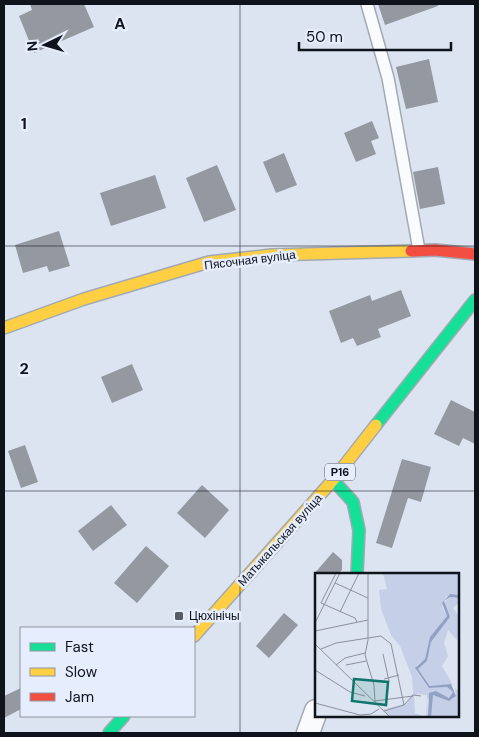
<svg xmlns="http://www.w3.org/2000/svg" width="479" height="737" viewBox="0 0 479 737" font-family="'DM Sans',sans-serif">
  <rect width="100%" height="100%" fill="#dde4f1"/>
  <!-- building -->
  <path fill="#9398a1" d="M30,4h54l10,23 -60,26 -15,-37 13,-6z
    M378,4h60v2l-53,19z
    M429,59l9,43 -32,7 -10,-42z
    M372,121l7,17 -8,3 5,13 -20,8 -12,-29z
    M284,153l13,32 -21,8 -13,-31z
    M217,165l19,45 -32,12 -18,-44z
    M438,167l7,37 -25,5 -7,-37z
    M155,175l11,33 -55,18 -11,-33z
    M59,231l11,35 -21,6 -2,-6 -24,7 -8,-28z
    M401,290l10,26 -33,13 3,8 -24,9 -4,-8 -12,5 -12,-32 41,-16 2,6z
    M132,364l11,26 -31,13 -11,-26z
    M451,400l24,12v32l-12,-6 -4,8 -25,-12z
    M25,445l13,37 -17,6 -13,-37z
    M402,459l29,8 -10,35 -13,-4 -16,50 -16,-5z
    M202,485l27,25 -24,28 -28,-25z
    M111,505l16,20 -34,26 -15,-20z
    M146,546l23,20 -32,37 -23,-20z
    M333,552l9,8v10l-4,4h-24z
    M284,613l14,12 -29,33 -13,-12z
    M21,688v21l-17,9v-22z"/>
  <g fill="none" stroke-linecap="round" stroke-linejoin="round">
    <!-- lane casing -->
    <g stroke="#a3a9b3" stroke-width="14">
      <path id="lane" d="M367,4l21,74 31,172"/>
    </g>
    <!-- street casing -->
    <g stroke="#a3a9b3" stroke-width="25">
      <path id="street" d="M308,733l8,-22"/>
    </g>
    <!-- fast casing -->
    <g stroke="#a3a9b3" stroke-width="14">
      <path id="fast" d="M376,425l99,-125
        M333,480l20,22 6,28 -2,44
        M109,733l15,-17"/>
    </g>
    <!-- slow casing -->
    <g stroke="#a3a9b3" stroke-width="14">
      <path id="slow" d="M4,328l80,-29 125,-37 63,-7 139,-4
        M194,636l139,-156 43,-55"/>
    </g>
    <!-- jam casing -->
    <g stroke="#a3a9b3" stroke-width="14">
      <path id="jam" d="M411,251l24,-1 40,4"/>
    </g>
    <!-- lane -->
    <use href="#lane" stroke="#fafbfd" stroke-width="11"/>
    <!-- street -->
    <use href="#street" stroke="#fafbfd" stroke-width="22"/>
    <!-- fast -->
    <use href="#fast" stroke="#16e098" stroke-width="11"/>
    <!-- slow -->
    <use href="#slow" stroke="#ffcf43" stroke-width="11"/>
    <!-- jam -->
    <use href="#jam" stroke="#f24e42" stroke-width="11"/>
  </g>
  <!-- grid -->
  <path fill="none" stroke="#0f131c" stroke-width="1" stroke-opacity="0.55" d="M240,4v729M4,246h471M4,491h471"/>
  <!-- markers -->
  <rect fill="#575c67" stroke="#e6edfc" stroke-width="2" x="174" y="611" width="10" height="10" rx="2.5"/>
  <g text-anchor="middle" stroke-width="5" stroke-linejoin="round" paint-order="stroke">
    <!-- shield labels -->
    <rect fill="#e6edfc" stroke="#50545f" stroke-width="1" x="325" y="463.5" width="30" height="17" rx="4"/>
    <g font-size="11" font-weight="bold" fill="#0f131c">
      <text x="340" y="476">Р16</text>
    </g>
    <!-- street labels -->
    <g font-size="12" fill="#0f131c" stroke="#e6edfc">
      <text transform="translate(250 260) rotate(-7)" y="4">Пясочная вуліца</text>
      <text transform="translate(280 540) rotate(-48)" y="4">Матыкальская вуліца</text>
    </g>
    <!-- poi labels -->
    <g font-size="12" fill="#0f131c" stroke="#e6edfc" text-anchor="start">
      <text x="189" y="620">Цюхінічы</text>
    </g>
  </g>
  <!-- overview -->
  <g transform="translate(315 573)">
    <rect width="144" height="144" fill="#dde4f1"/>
    <path d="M68,0h76v22l-13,1 -4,11 5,9 -17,21 -5,22 -8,6 -1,6 13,17 18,-1 6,5 -4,6 -13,-7 -9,8 1,18h-2l1,-22 -8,-1 -5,1 1,18 10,4h-34l-9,-7 25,-7 6,-10 -1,-16 -12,-31 -9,-11 -10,-26 -2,-19 8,-1zM135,24l9,1v5l-6,5 6,8v26l-11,-12 -4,13 4,13 -6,10 11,19 -22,1 -13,-17 9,-8 4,-19 19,-25 -7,-13zM140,115l4,3v26h-28v-20l5,-3 15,6 5,-4z" fill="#c5cfe7"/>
    <path d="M135,21l9,1v3l-9,-1 -6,4 6,16 -19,25 -4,19 -9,8 12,17 21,-2 5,12 -7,5 -16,-6 -2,22h-3l1,-24 7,-2 13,7 4,-6 -6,-5 -18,1 -14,-20 10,-9 5,-22 17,-21 -5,-13z" fill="#92a1c4"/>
    <path fill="none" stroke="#8b909c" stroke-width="1" d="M21,0l-15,30 34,15 2,4M53,0v67l-3,15 9,30 1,17M20,10l33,15M25,39l19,-39M0,50l25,-50M0,58l53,-11M0,71l75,73M6,76l15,-6 45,-7 10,8 13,61 -20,6M68,81l6,27M21,92l9,-7 20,-5M31,92l20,-4M0,97l35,22 15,4M69,106l15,-4M60,128l38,-5M0,130l45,12 11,-1 8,-5M89,132l9,-10 8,1"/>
    <path fill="#0f766e" fill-opacity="0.15" stroke="#0f766e" stroke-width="2.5" d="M39,106l34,3 -2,23 -34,-4z"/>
    <rect width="144" height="144" fill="none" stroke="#0f131c" stroke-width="2.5"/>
  </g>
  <g font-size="16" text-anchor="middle" font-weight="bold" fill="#0f131c" stroke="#e6edfc" stroke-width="5" stroke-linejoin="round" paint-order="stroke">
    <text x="120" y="29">A</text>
    <text x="24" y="129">1</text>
    <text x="24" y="374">2</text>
  </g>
  <!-- border -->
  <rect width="479" height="737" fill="none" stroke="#0f131c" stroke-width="10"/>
  <!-- legend -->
  <rect x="20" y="627" width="175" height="90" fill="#e6edfc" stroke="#9096a2"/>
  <rect x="30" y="643" width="25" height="8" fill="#16e098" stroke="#9096a2"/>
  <text x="65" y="652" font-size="15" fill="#0f131c">Fast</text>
  <rect x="30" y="668" width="25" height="8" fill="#ffcf43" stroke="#9096a2"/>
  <text x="65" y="677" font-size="15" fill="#0f131c">Slow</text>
  <rect x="30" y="693" width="25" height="8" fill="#f24e42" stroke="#9096a2"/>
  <text x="65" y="702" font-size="15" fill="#0f131c">Jam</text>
  <!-- north arrow -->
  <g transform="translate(45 45) rotate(265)" stroke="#e6edfc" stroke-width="4" paint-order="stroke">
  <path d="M0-4L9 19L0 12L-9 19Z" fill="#0f131c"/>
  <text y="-8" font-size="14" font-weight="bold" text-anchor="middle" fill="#0f131c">N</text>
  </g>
  <!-- scale -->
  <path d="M299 42v8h152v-8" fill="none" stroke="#0f131c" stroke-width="2.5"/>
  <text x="306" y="42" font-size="15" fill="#0f131c" stroke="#e6edfc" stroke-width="4" paint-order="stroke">50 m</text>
</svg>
